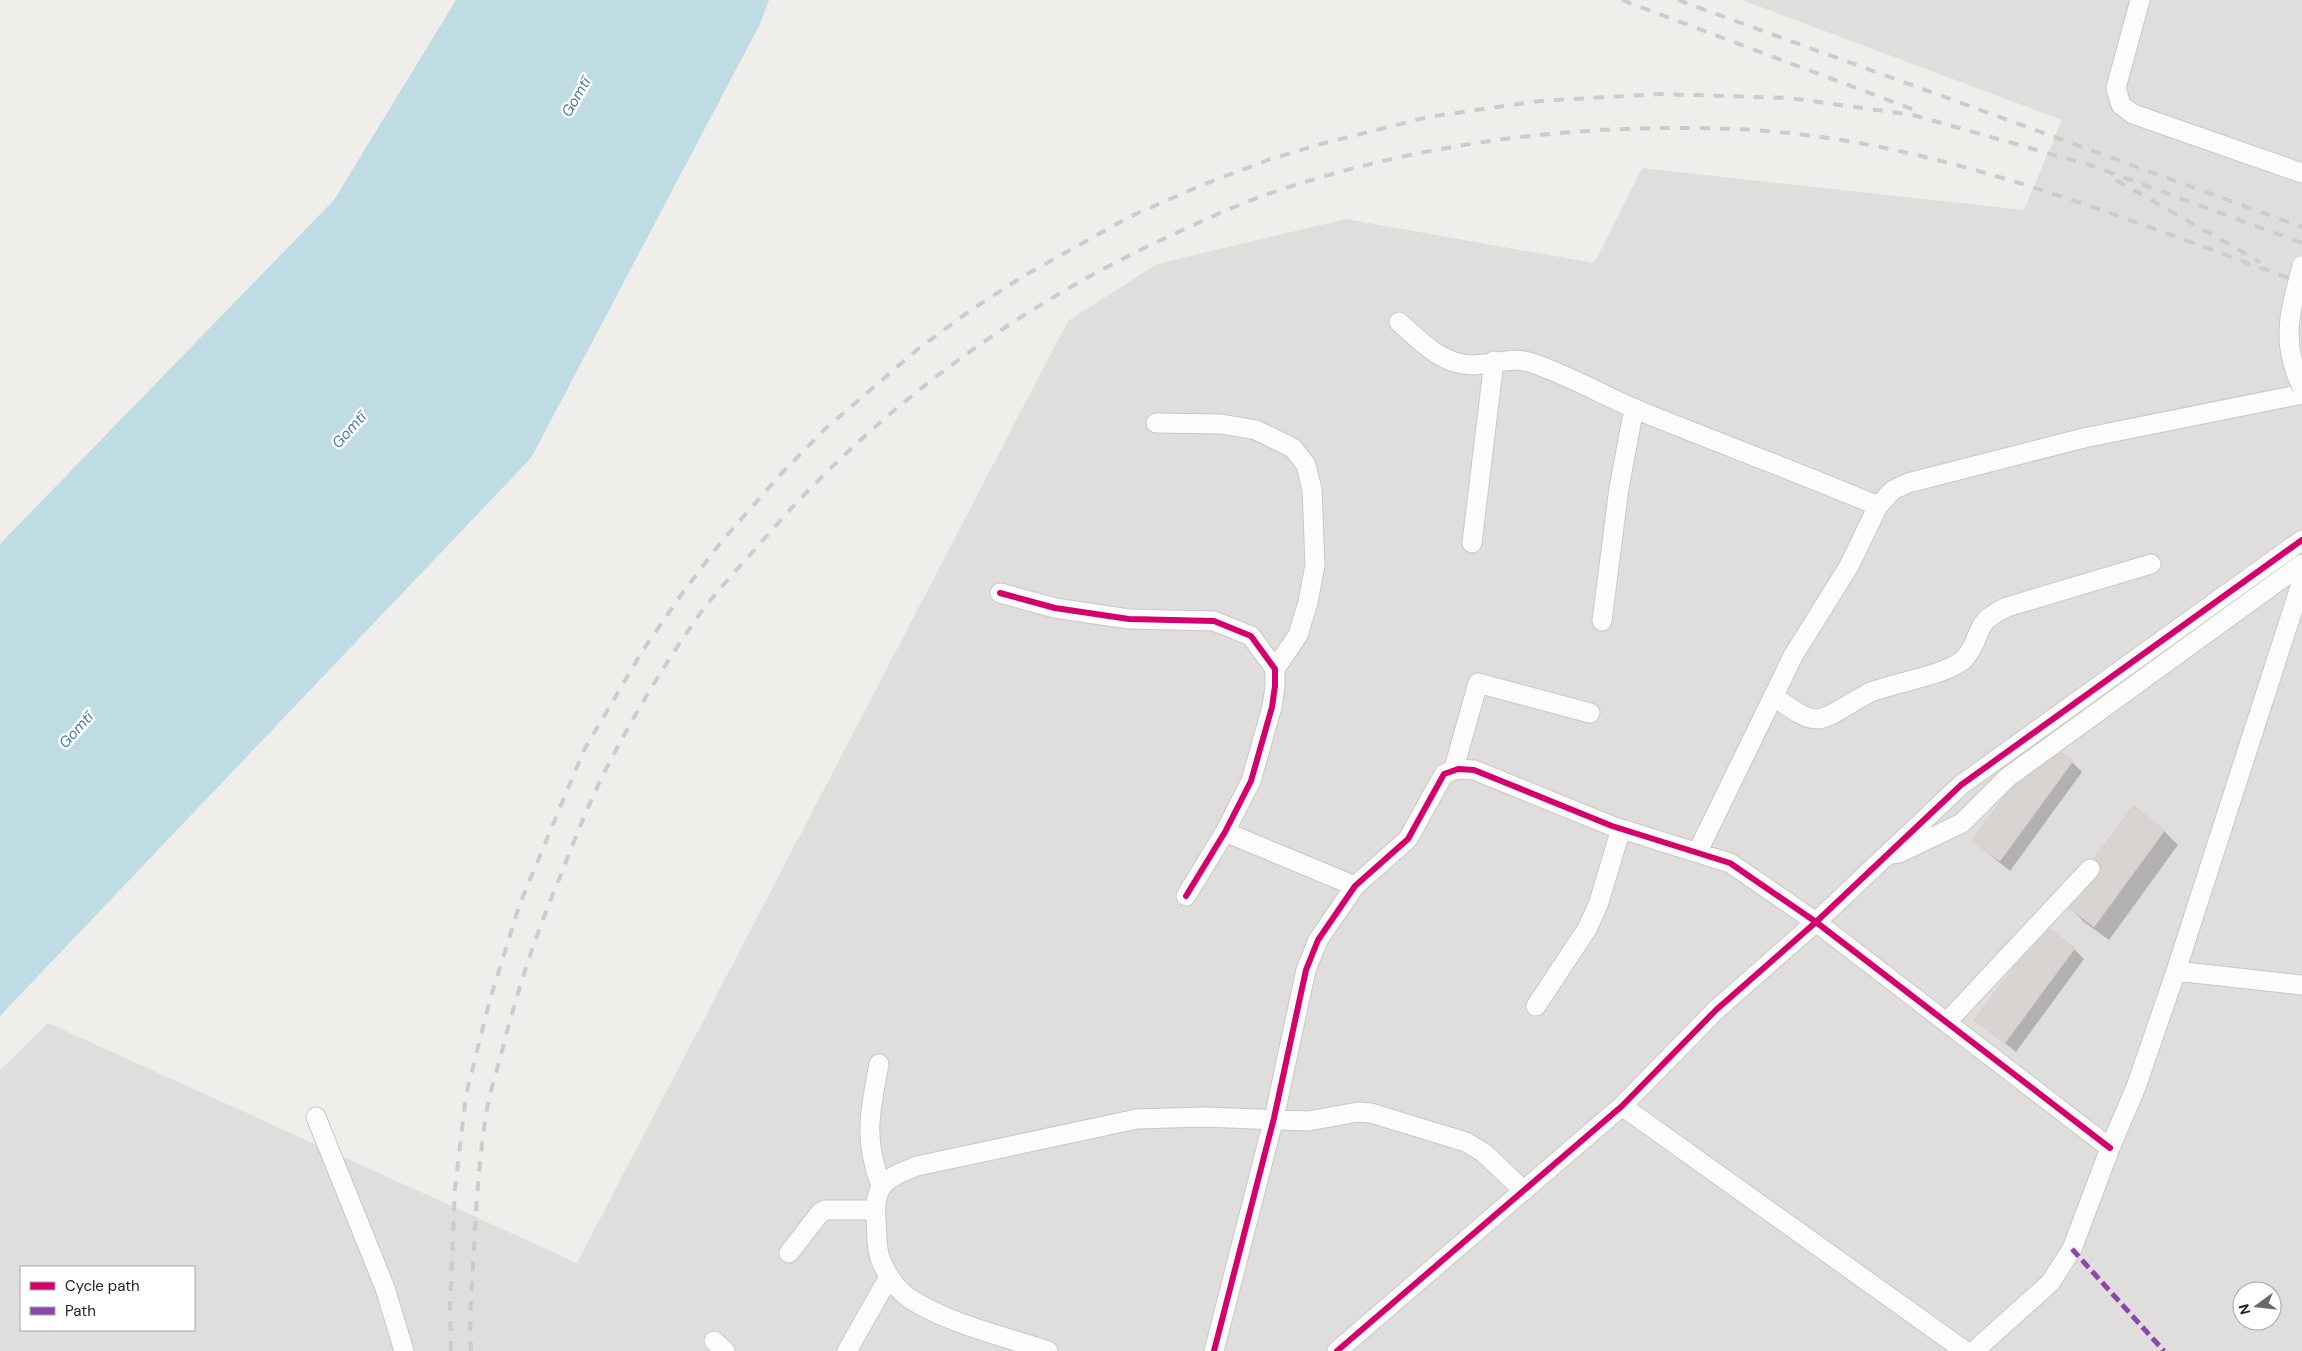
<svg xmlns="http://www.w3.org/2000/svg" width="2302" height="1351" viewBox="0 0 2302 1351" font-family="'DM Sans',sans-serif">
  <rect width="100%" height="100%" fill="#f0eeeb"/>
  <!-- residential -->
  <path fill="#dfdedc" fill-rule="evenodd" d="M1742,0h560v1351h-2302v-281l48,-47 529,240 491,-942 89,-57 189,-45 248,44 48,-95 382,42 38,-90zM21,1267h173v63h-173zM2242,1291h30v30h-30z"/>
  <!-- water -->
  <path fill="#bfdbe3" d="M456,0h313l-9,24 -229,434 -531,558v-472l334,-344z"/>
  <!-- shadow -->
  <path fill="#0003" d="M2072,762l10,10 -72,99 -37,-30z
    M2164,831l14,14 -69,95 -25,-18 -14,-14z
    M2074,949l10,10 -68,93 -40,-32z"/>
  <!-- building -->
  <path fill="#d7d4d2" stroke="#d3d0cc" d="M2061,752l12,9 -73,100 -28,-20 31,-43 12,-12z
    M2133,806l32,24 -71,97 -25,-19 29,-32 3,-10 -7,-7z
    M2050,929l25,19 -70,95 -31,-23 39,-52z"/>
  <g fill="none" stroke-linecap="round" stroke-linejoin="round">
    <!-- minor casing -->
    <g stroke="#c9c8c7" stroke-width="21">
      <path id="minor" d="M2140,0l-24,88 5,17 12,9 169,59
        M1399,322c21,19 42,42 73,43 20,0 39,-9 60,-2 36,12 69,31 103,46 81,33 163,63 243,97
        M1156,423l65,1 35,6 37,18 13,17 6,24 3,76 -7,37 -10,33 -23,34
        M1472,543l22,-182
        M1000,593l55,15 74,11 85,2 37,15 24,33v17l-3,21 -21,74 -26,51 -39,64
        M1602,621l17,-133 15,-80
        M1773,696c13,8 29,23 44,23 13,0 40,-21 54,-27 22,-9 80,-18 94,-34 20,-24 5,-34 42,-51l144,-43
        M1451,770l3,-2 24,-85 112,30
        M1225,832l130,54
        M1697,853l96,-197 56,-90 29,-60 15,-16 15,-7 176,-45 218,-44
        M1893,854l6,-1 63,-30 46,-46 294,-213
        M2176,971l126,14
        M1536,1006l51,-77 11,-24 23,-76
        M1947,1022l143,-153
        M879,1064c-9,48 -16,74 2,122
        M1622,1106l343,245
        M316,1117l69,171 19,63
        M789,1253l31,-40 5,-3h50
        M714,1341l11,10
        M847,1351l42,-74
        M1048,1351c-45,-15 -100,-27 -139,-53 -13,-9 -24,-26 -29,-40 -4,-12 -3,-26 -4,-38 -3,-37 11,-42 41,-54l220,-47 66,-2 105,4 50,-9 13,1 95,29 18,11 40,38
        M1214,1351l60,-233 32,-148 12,-30 37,-54 53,-47 36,-65 14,-5 16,1 138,56 118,37 86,59 294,226
        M1337,1351l285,-245 94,-96 100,-88 145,-137 341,-245
        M1974,1351l76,-68 22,-34 38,-101 26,-61 40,-116 126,-390"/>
    </g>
    <!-- minor -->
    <use href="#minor" stroke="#fdfcfc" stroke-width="19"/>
    <!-- rail -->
    <path stroke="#ccc" stroke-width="4" stroke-dasharray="10 10" stroke-linecap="butt" d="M1622,0l298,112
      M1678,0l624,227
      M2116,180l144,82
      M451,1351l-1,-42 5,-120 11,-94 23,-92 30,-97 65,-156 59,-100 38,-55 40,-53 60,-68 44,-45 93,-80 53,-39 51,-33 107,-60 73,-32 66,-25 49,-15 111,-28 111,-16 122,-7 128,4 124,17 177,50 212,78
      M471,1351c-2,-34 1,-68 3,-102 2,-43 5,-86 11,-128 3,-21 9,-42 15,-62 15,-62 35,-123 60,-182 14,-36 28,-72 45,-106 25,-49 54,-98 85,-143 21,-32 49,-60 74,-89 109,-126 244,-227 395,-298 39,-18 78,-37 118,-50 146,-49 302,-68 455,-62 193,7 373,83 554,148h16"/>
    <!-- minor-bridge casing -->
    <g stroke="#c9c8c7" stroke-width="21" stroke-linecap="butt">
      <path id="minor-bridge" d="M2302,266c-12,46 -22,76 0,121"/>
    </g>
    <!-- minor-bridge -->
    <use href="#minor-bridge" stroke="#fdfcfc" stroke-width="19"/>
    <!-- quiet -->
    <path stroke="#8e44ad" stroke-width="5" stroke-dasharray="10 5" stroke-linecap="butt" d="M2072,1249l92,102"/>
    <!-- cycleway casing -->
    <g stroke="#fff" stroke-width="9">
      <path id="cycleway" d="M1000,593l55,15 74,11 85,2 37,15 24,33v17l-3,21 -21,74 -26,51 -39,64
        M1214,1351l60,-233 32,-148 12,-30 37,-54 53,-47 36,-65 14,-5 16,1 138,56 118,37 86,59 294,226
        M1337,1351l285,-245 94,-96 100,-88 145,-137 341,-245"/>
    </g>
    <!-- cycleway -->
    <use href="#cycleway" stroke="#d6006c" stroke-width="6"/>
  </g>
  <g text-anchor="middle" stroke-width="5" stroke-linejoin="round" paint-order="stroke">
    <!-- water labels -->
    <g font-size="15" font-style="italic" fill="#4a7aab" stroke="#fff">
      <text transform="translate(576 97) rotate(-60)" y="5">Gomtī</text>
      <text transform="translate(349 430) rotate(-48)" y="5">Gomtī</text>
      <text transform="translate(76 730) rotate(-48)" y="5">Gomtī</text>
    </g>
  </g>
  <!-- legend -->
  <rect x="20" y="1266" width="175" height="65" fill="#ffffff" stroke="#a7a7a7"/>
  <rect x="30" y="1282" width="25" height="8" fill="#d6006c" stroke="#a7a7a7"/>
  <text x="65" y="1291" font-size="15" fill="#222222">Cycle path</text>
  <rect x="30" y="1307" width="25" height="8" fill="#8e44ad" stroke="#a7a7a7"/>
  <text x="65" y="1316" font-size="15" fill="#222222">Path</text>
  <!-- north arrow -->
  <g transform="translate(2257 1306) rotate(255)"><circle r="24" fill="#ffffff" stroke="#a7a7a7"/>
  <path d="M0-4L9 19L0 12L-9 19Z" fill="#6a6968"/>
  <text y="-8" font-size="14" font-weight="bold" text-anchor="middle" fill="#222222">N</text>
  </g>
</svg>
